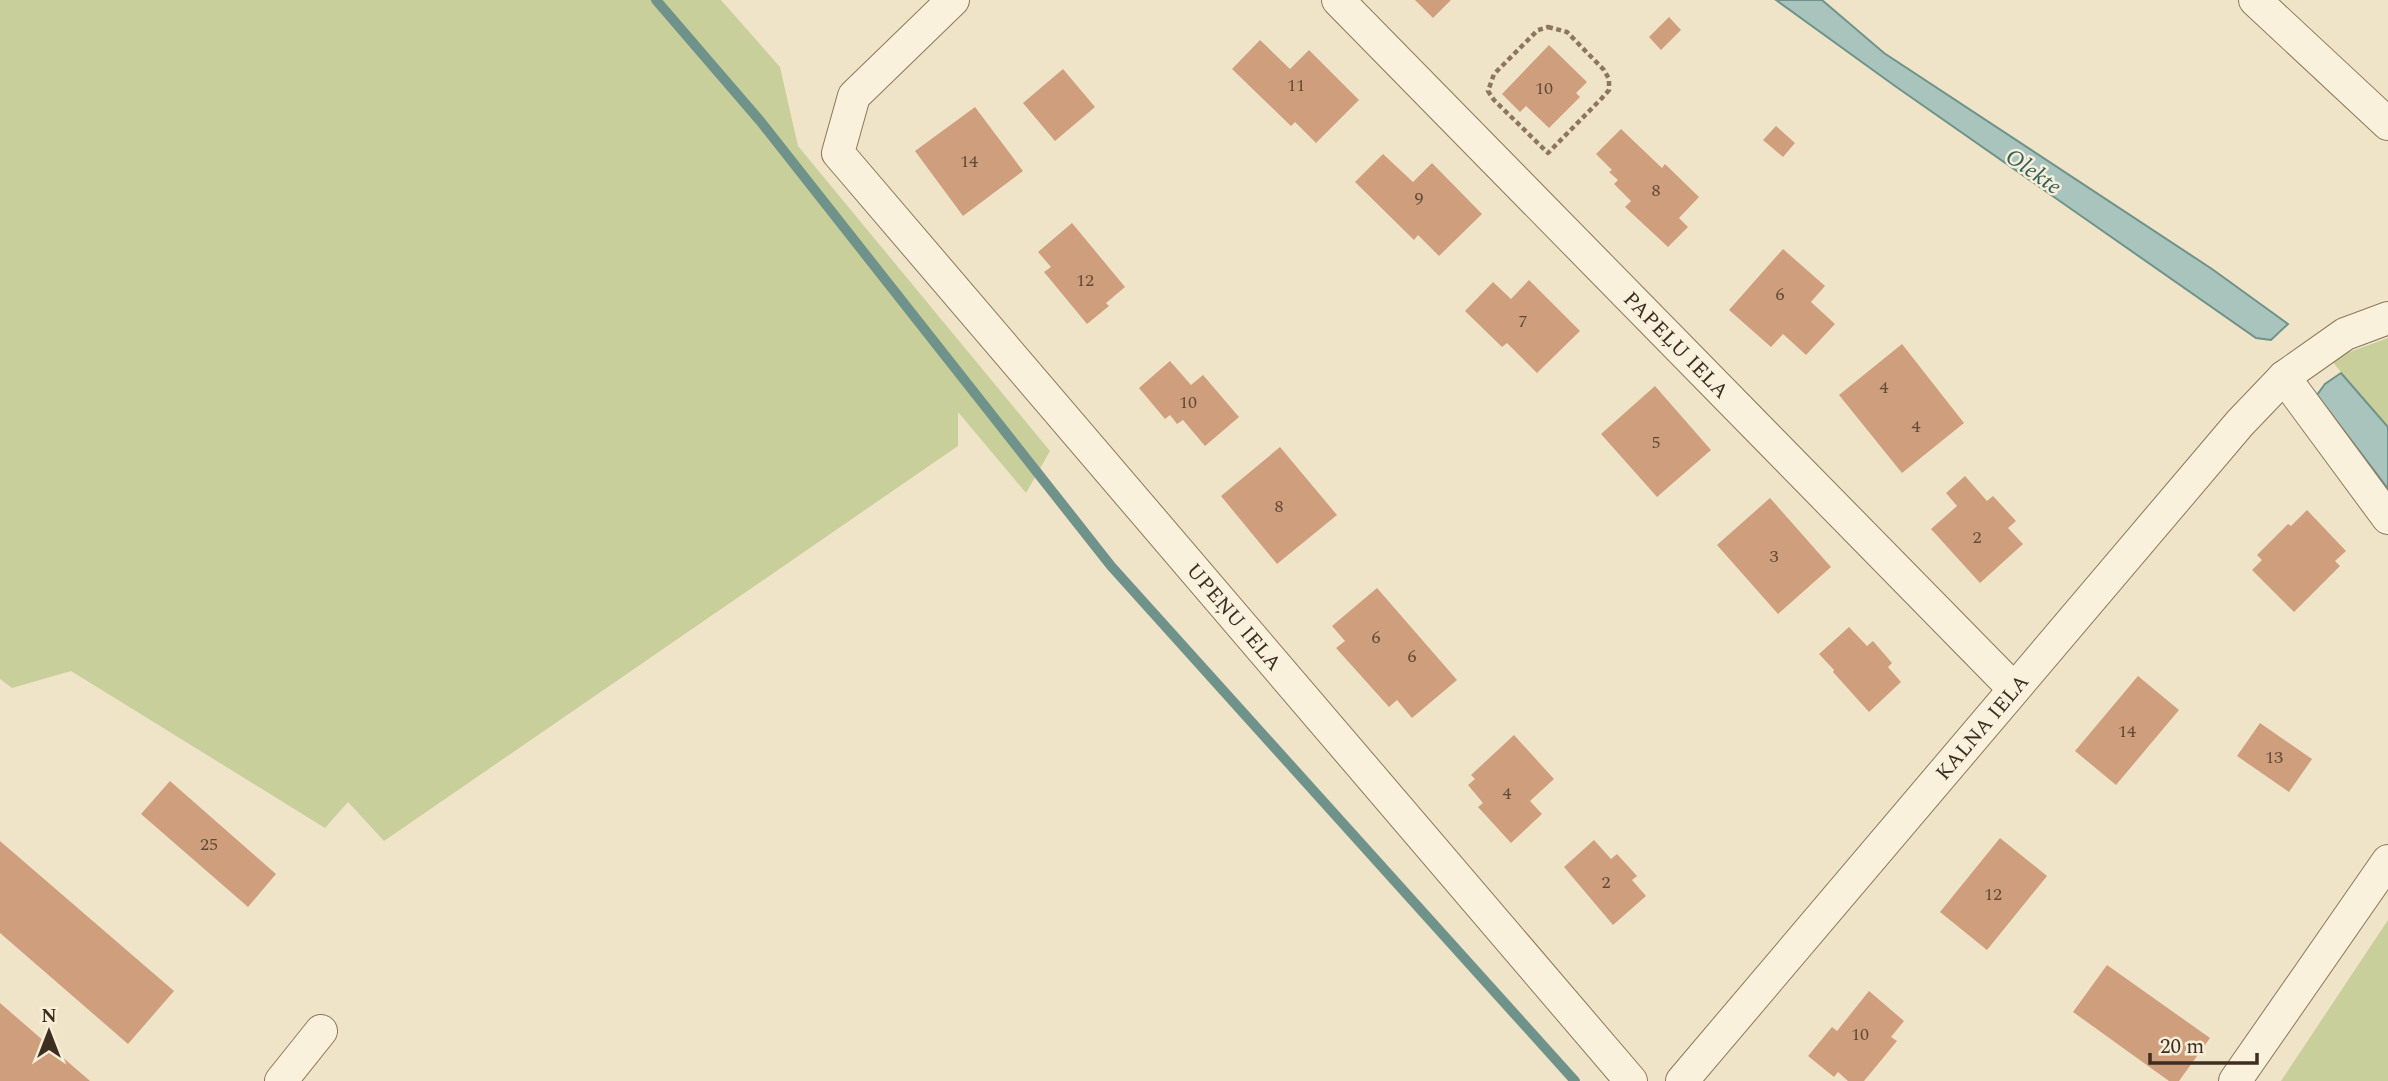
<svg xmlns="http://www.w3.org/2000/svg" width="2388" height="1081" viewBox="0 0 2388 1081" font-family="Spectral,serif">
  <rect width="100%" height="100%" fill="#f0e4c8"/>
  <!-- green -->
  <path fill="#c9cf9b" d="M0,0h721l59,67 18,79 252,305 -24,42 -68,-81v34l-574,395 -36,-39 -23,26 -254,-157 -59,17 -12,-9z
    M2388,338v89l-58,-68z
    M2388,920v161h-107z"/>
  <!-- water -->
  <path fill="#a9c4bc" stroke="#6f938a" stroke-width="2" d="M1776,0h46l62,53 328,216 76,55 -17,16 -15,-2 -361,-252z
    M2341,373l47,54v62l-71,-94 8,-11z"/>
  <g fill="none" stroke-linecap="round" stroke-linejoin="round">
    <!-- stream -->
    <path stroke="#6f938a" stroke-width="10" d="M656,0l105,122 350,444 464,515"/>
  </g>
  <!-- building -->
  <path fill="#cf9f7d" d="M1415,0h36l-18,18z
    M1669,17l12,13 -20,20 -12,-13z
    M1260,40l30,29 19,-19 50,50 -43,43 -21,-21 -4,4 -59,-57z
    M1549,45l38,37 -11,11 4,4 -31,31 -23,-22 -6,6 -18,-18z
    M1063,69l32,38 -40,34 -32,-38z
    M975,107l48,64 -60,45 -48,-65z
    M1776,126l19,17 -12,14 -20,-17z
    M1621,129l41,39 3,-4 34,33 -20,21 9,9 -20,20 -43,-40 6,-6 -17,-17 4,-4 -9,-8 3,-2 -16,-16z
    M1383,154l30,28 19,-19 50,51 -43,42 -21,-21 -4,5 -59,-58z
    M1072,223l53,64 -19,16 3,3 -22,18 -43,-52 7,-5 -13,-15z
    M1783,249l42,37 -14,16 24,22 -29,31 -23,-21 -12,13 -42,-37z
    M1529,280l51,51 -43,42 -30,-30 -5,4 -37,-36 28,-29 18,17z
    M1902,344l62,79 -62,50 -63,-78z
    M1170,361l21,24 12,-10 36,42 -34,29 -22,-26 -6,4 -7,-9 -5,4 -26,-31z
    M1655,386l56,64 -54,47 -56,-63z
    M1280,447l57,68 -60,49 -56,-68z
    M1965,476l22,25 6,-5 23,25 -8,7 15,16 -43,39 -49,-54 26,-23 -11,-13z
    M1770,498l61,69 -53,47 -61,-69z
    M2307,510l39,41 -11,10 5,5 -46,46 -42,-42 10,-10 -5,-5 31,-31 3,2z
    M1377,588l80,92 -45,38 -15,-18 -8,7 -53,-59 9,-7 -13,-15z
    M1849,627l18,19 6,-5 19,22 -4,4 13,15 -32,30 -36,-40 1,-2 -15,-16z
    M2138,676l41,34 -63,75 -41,-34z
    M2260,723l52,36 -23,33 -52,-36z
    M1514,735l40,44 -24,22 12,13 -31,29 -33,-36 5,-4 -15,-18 7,-6 -4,-4z
    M170,781l106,93 -28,33 -107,-93z
    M2000,838l47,38 -60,74 -47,-38z
    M1594,840l17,19 6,-5 20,22 -5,4 14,16 -33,29 -49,-58z
    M0,841l174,150 -46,53 -128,-111z
    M2107,965l103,73 -31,43h-10l-96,-69z
    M1869,991l35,30 -13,16 6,4 -33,40h-16l-10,-9 -4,5 -26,-21 24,-29 5,4z
    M0,1003l90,78h-90z"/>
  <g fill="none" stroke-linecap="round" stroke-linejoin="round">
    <!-- street casing -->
    <g stroke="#8d765c" stroke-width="34">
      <g id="street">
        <path id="s1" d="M953,0l-99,96 -16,57 793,928"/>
        <path id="s2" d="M1338,0l675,688"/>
        <path d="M2255,0l133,124"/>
        <path d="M2284,377l104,141"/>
        <path d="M281,1081l40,-50"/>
        <path id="s3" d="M1682,1081l558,-658 44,-46 61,-43 43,-16"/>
        <path d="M2235,1081l153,-220"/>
      </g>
    </g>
    <!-- path -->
    <path stroke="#8d765c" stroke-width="4.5" stroke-dasharray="5 3.5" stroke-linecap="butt" d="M1548,27l19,5 37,38 5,9v11l-7,8 -54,55 -54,-53 -6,-9 6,-17 44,-44z"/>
    <!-- street -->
    <use href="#street" stroke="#faf1dc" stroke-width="32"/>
  </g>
  <g text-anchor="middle" stroke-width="5" stroke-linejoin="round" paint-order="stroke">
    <!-- number labels -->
    <g font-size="18" fill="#624a37">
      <text x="1296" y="91">11</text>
      <text x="1544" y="94">10</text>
      <text x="969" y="167">14</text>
      <text x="1656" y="196">8</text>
      <text x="1419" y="204">9</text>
      <text x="1085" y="286">12</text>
      <text x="1780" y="300">6</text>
      <text x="1523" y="327">7</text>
      <text x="1884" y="393">4</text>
      <text x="1188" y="408">10</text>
      <text x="1916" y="432">4</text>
      <text x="1656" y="448">5</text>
      <text x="1279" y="512">8</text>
      <text x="1977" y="543">2</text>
      <text x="1774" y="562">3</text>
      <text x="1376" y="643">6</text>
      <text x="1412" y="662">6</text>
      <text x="2127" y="737">14</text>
      <text x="2274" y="763">13</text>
      <text x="1507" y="799">4</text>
      <text x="209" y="850">25</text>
      <text x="1606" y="888">2</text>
      <text x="1993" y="900">12</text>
      <text x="1860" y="1040">10</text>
    </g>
    <!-- street labels -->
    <g font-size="21" fill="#3d2e20" stroke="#f7eed8">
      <text dy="7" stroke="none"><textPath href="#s2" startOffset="483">PAPEĻU IELA</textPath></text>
      <text dy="7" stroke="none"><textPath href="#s1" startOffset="807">UPEŅU IELA</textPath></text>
      <text dy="7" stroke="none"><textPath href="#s3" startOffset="464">KALNA IELA</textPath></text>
    </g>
    <!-- water labels -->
    <g font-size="23" font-style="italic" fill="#2f5d5a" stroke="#f7eed8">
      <text transform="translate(2034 171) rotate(35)" y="8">Olekte</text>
    </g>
  </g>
  <!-- north arrow -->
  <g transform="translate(49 1032)" stroke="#f7eed8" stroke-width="5" paint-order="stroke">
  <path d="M0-5L12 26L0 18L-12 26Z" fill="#3d2e20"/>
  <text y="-10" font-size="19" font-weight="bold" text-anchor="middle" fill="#3d2e20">N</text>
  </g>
  <!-- scale -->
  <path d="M2150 1053v10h107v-10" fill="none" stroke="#3d2e20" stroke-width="3.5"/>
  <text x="2160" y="1053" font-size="21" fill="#3d2e20" stroke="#f7eed8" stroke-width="5" paint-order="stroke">20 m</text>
</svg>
